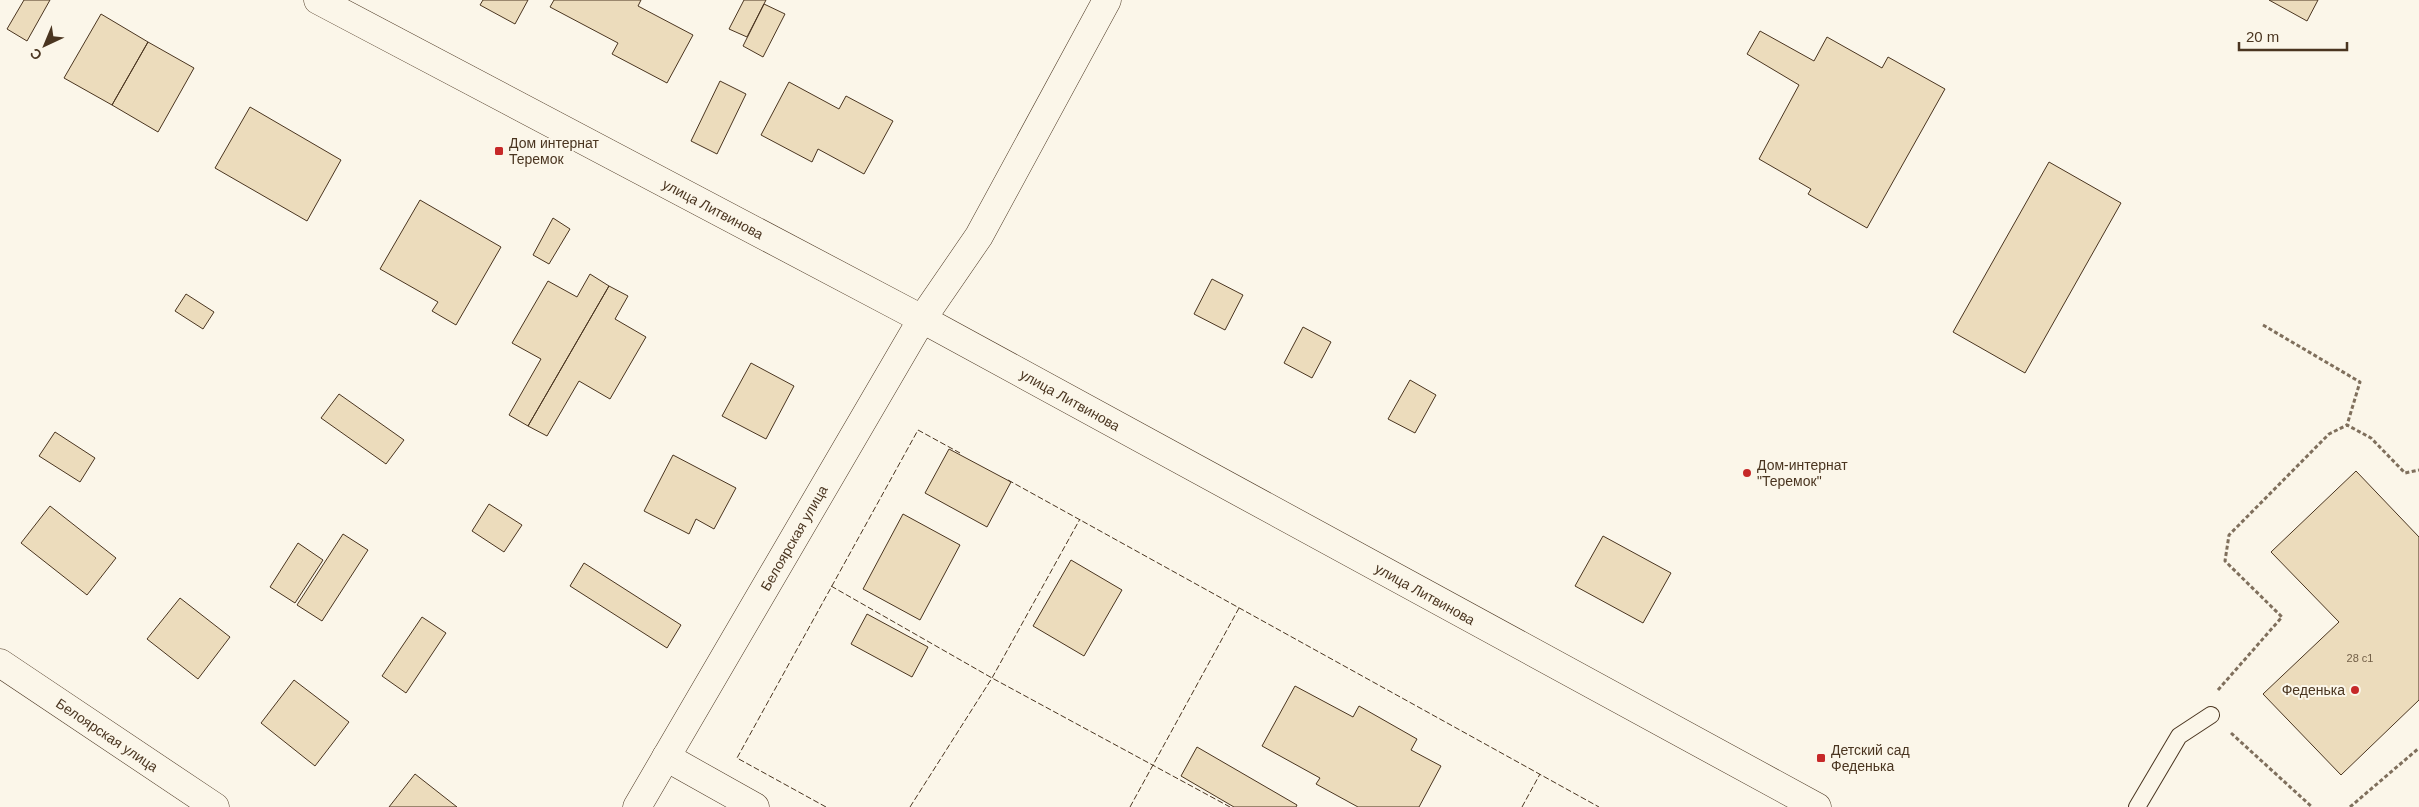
<svg xmlns="http://www.w3.org/2000/svg" width="2419" height="807" viewBox="0 0 2419 807" font-family="Arial,sans-serif">
  <rect width="100%" height="100%" fill="#fbf6e9"/>
  <!-- building -->
  <path fill="#ecdcbc" stroke="#4a3520" d="M24,0h26l-23,41 -20,-12z
    M483,0h45l-13,24 -35,-19z
    M554,0h87l-3,6 55,29 -26,48 -55,-29 6,-11 -68,-36z
    M744,0h22l-19,37 -18,-8z
    M2269,0h49l-11,21z
    M764,4l21,10 -22,43 -20,-11z
    M101,14l47,28 -36,63 -48,-27z
    M1760,31l54,30 13,-24 55,31 6,-11 57,32 -78,139 -59,-34 3,-5 -52,-30 40,-74 -52,-31z
    M148,42l46,26 -36,64 -46,-27z
    M720,81l26,13 -29,60 -26,-13z
    M789,82l50,27 7,-13 47,25 -29,53 -46,-25 -6,13 -51,-27z
    M250,107l91,53 -34,61 -92,-53z
    M2049,162l72,41 -96,170 -72,-41z
    M420,200l81,47 -45,78 -24,-14 6,-9 -58,-33z
    M553,218l17,11 -21,35 -16,-9z
    M590,274l19,12 -81,140 -19,-11 32,-56 -29,-16 36,-62 29,16z
    M1212,279l31,16 -18,35 -31,-16z
    M609,286l19,10 -13,23 31,18 -36,62 -31,-18 -32,55 -19,-10z
    M186,294l28,18 -11,17 -28,-18z
    M1303,327l28,15 -19,36 -28,-15z
    M751,363l43,23 -28,53 -44,-23z
    M1410,380l26,15 -21,38 -27,-14z
    M339,394l65,46 -18,24 -65,-46z
    M55,432l40,26 -15,24 -41,-26z
    M949,449l62,33 -24,45 -62,-34z
    M673,455l63,33 -22,41 -18,-10 -7,15 -45,-23z
    M2356,471l63,66v163l-78,75 -78,-81 76,-72 -68,-70z
    M489,504l33,21 -18,27 -32,-21z
    M50,506l66,52 -29,37 -66,-52z
    M903,514l57,31 -40,75 -57,-31z
    M343,534l25,16 -46,71 -25,-16z
    M1603,536l68,37 -28,50 -68,-37z
    M298,543l25,17 -28,43 -25,-16z
    M1071,560l51,30 -38,66 -51,-30z
    M584,563l97,62 -14,23 -97,-62z
    M180,598l50,39 -32,42 -51,-40z
    M867,614l61,33 -16,30 -61,-33z
    M422,617l24,16 -40,60 -24,-17z
    M294,680l55,42 -34,44 -54,-43z
    M1295,686l58,31 6,-11 58,33 -6,11 30,16 -22,41h-61l-42,-23 4,-6 -58,-32z
    M1197,747l100,58 -1,2h-62l-53,-31z
    M415,774l42,33h-68z"/>
  <g fill="none" stroke-linecap="round" stroke-linejoin="round">
    <!-- service casing -->
    <g stroke="#4a3520" stroke-width="18">
      <path id="service" d="M2137,807l42,-71 32,-21"/>
    </g>
    <!-- minor casing -->
    <g stroke="#4a3520" stroke-width="29">
      <path id="minor" d="M1107,0l-128,236 -57,83 895,488
        M0,663l215,144
        M666,757l89,50"/>
    </g>
    <!-- tertiary casing -->
    <g stroke="#4a3520" stroke-width="29">
      <path id="tertiary" d="M318,0l604,319 -285,488"/>
    </g>
    <!-- path -->
    <path stroke="#7f6f5c" stroke-width="3" stroke-dasharray="4 2.5" stroke-linecap="butt" d="M2263,325l97,57 -13,43
      M2218,690l64,-73 -57,-56 4,-26 100,-101 18,-9 24,13 34,35 14,-3
      M2231,733l81,74
      M2350,807l69,-59"/>
    <!-- service -->
    <use href="#service" stroke="#fbf6e9" stroke-width="16"/>
    <!-- minor -->
    <use href="#minor" stroke="#fbf6e9" stroke-width="28"/>
    <!-- tertiary -->
    <use href="#tertiary" stroke="#fbf6e9" stroke-width="28"/>
    <!-- fence -->
    <path stroke="#4a3520" stroke-width="1" stroke-dasharray="6 2.5" stroke-linecap="butt" d="M1008,480l591,327
      M831,586l161,92 238,129
      M826,807l-89,-49 181,-328 42,23
      M910,807l82,-129 88,-159
      M1130,807l109,-199
      M1522,807l18,-33"/>
  </g>
  <!-- markers -->
  <g fill="#c62828" stroke="#fbf6e9" stroke-width="2">
    <rect x="494" y="146" width="10" height="10" rx="2.5"/>
    <circle cx="1747" cy="473" r="5"/>
    <circle cx="2355" cy="690" r="5"/>
    <rect x="1816" y="753" width="10" height="10" rx="2.5"/>
  </g>
  <g text-anchor="middle" stroke-width="4" stroke-linejoin="round" paint-order="stroke">
    <!-- number labels -->
    <g font-size="11" fill="#725f47">
      <text x="2360" y="662">28 с1</text>
    </g>
    <!-- poi labels -->
    <g font-size="14" fill="#4a3520" stroke="#fbf6e9" text-anchor="start">
      <text x="509" y="148">Дом интернат<tspan x="509" dy="16">Теремок</tspan></text>
      <text x="1757" y="470">Дом-интернат<tspan x="1757" dy="16">"Теремок"</tspan></text>
      <text x="2345" y="695" text-anchor="end">Феденька</text>
      <text x="1831" y="755">Детский сад<tspan x="1831" dy="16">Феденька</tspan></text>
    </g>
    <!-- street labels -->
    <g font-size="14" fill="#4a3520" stroke="#fbf6e9">
      <text transform="translate(713 209) rotate(28)" y="5">улица Литвинова</text>
      <text transform="translate(1070 400) rotate(29)" y="5">улица Литвинова</text>
      <text transform="translate(794 538) rotate(-60)" y="5">Белоярская улица</text>
      <text transform="translate(1425 594) rotate(29)" y="5">улица Литвинова</text>
      <text transform="translate(107 735) rotate(34)" y="5">Белоярская улица</text>
    </g>
  </g>
  <!-- north arrow -->
  <g transform="translate(45 45) rotate(224)" stroke="#fbf6e9" stroke-width="4" paint-order="stroke">
  <path d="M0-4L9 19L0 12L-9 19Z" fill="#4a3520"/>
  <text y="-8" font-size="14" font-weight="bold" text-anchor="middle" fill="#4a3520">С</text>
  </g>
  <!-- scale -->
  <path d="M2239 42v8h108v-8" fill="none" stroke="#4a3520" stroke-width="2.5"/>
  <text x="2246" y="42" font-size="15" fill="#4a3520" stroke="#fbf6e9" stroke-width="4" paint-order="stroke">20 m</text>
</svg>
